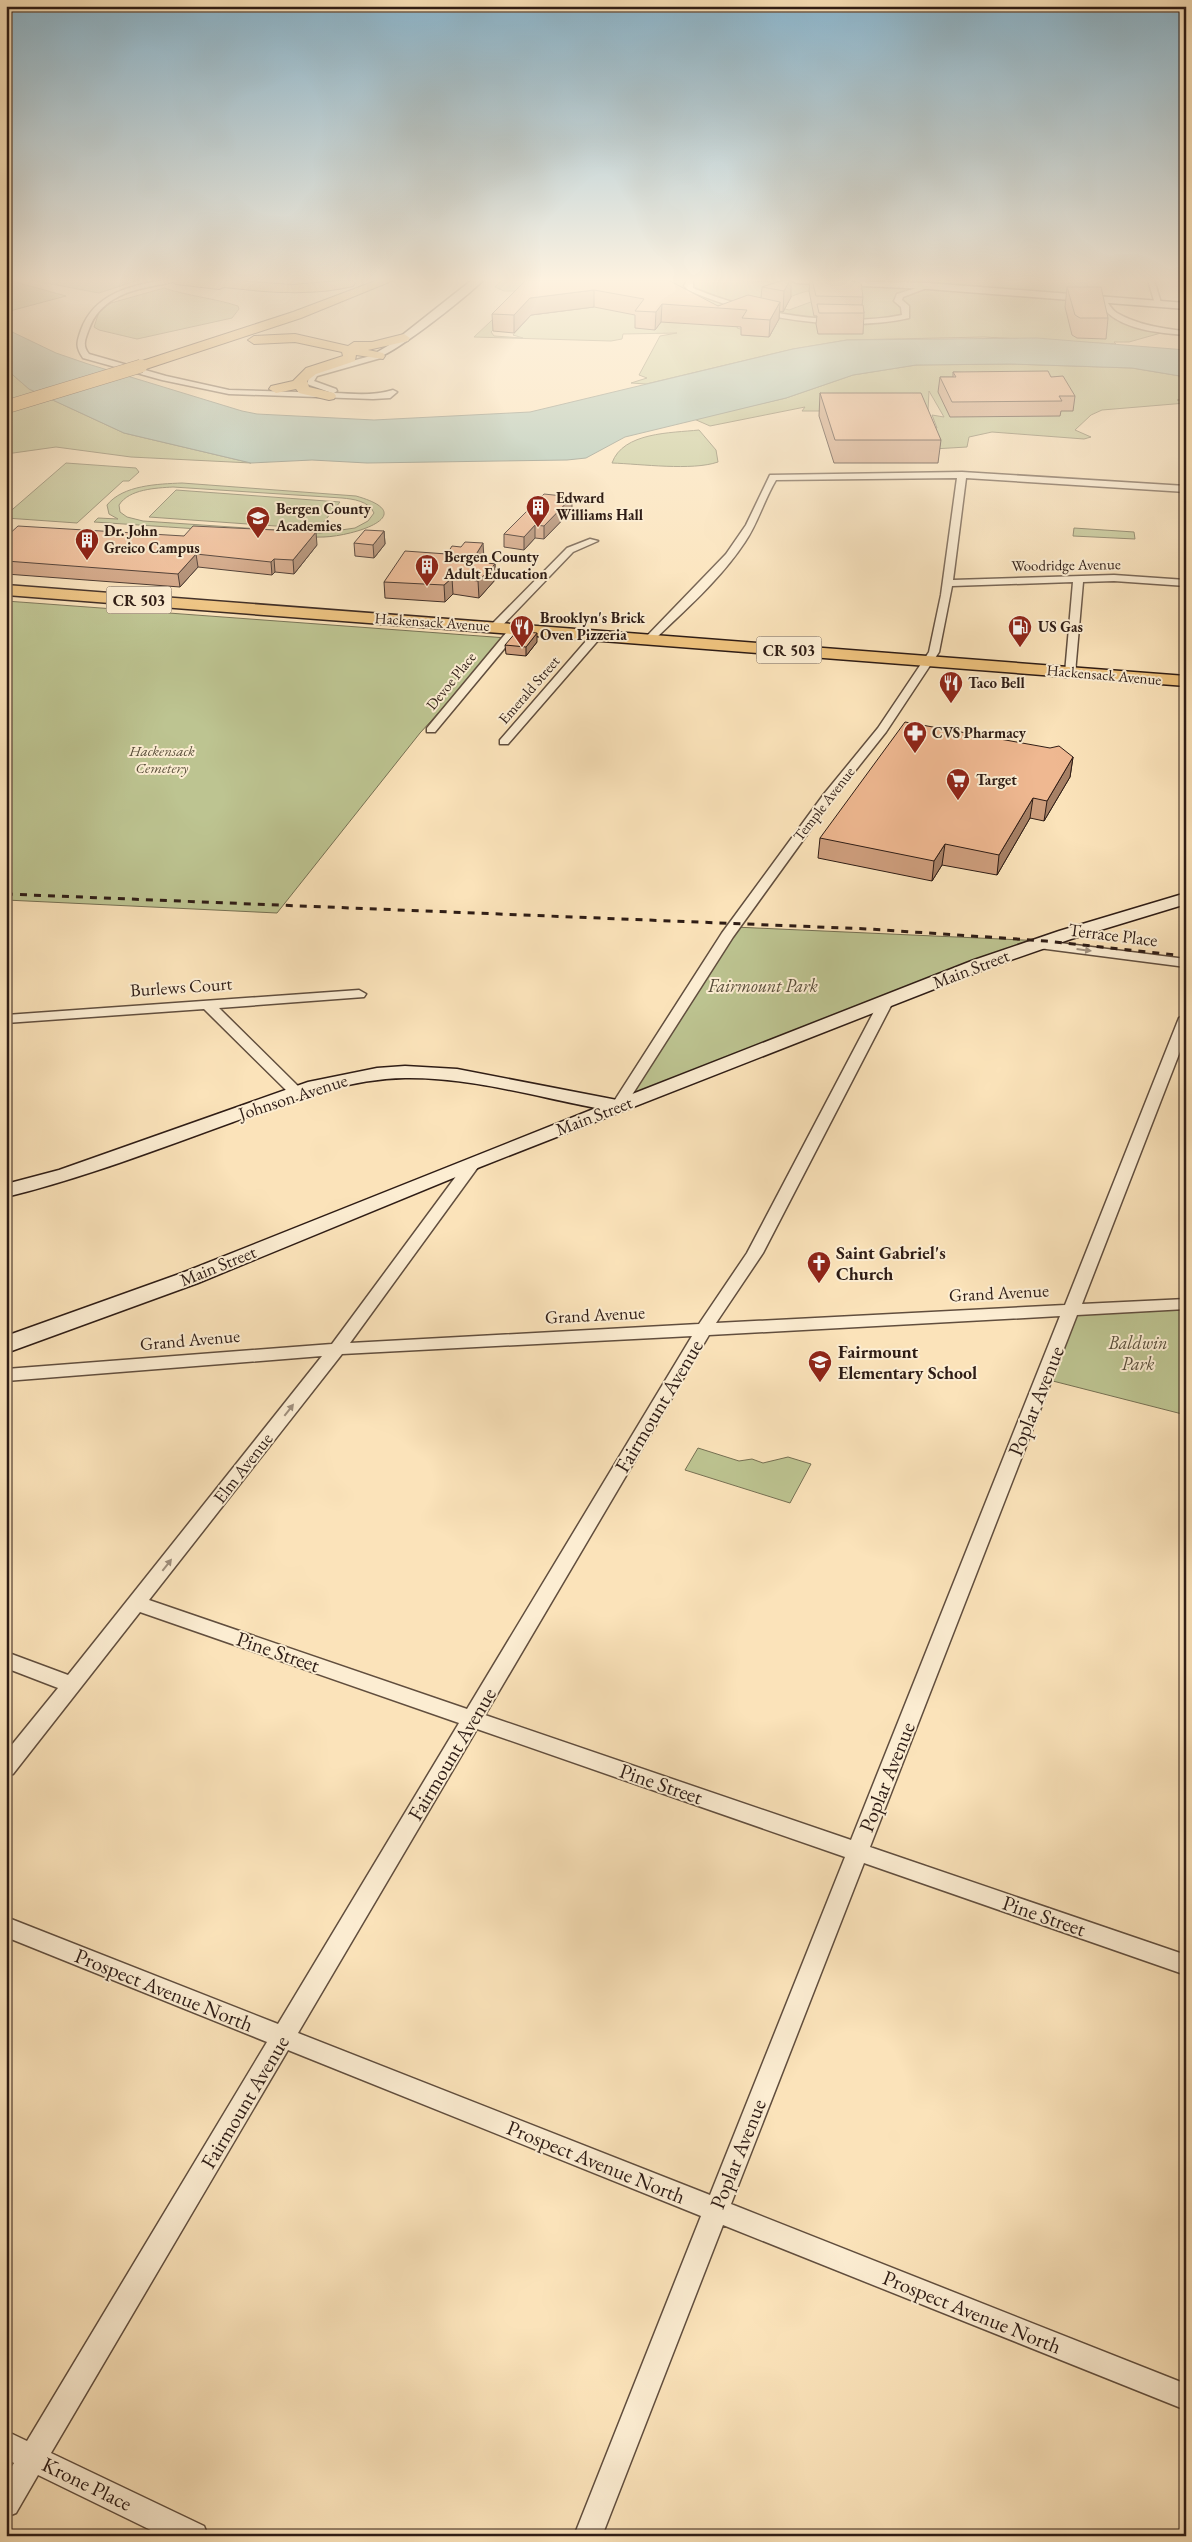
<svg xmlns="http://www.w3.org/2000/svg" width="1192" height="2542" viewBox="0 0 1192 2542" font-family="'EB Garamond',serif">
  <rect width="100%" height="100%" fill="#fbe3ba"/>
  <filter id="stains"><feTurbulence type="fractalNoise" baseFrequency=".004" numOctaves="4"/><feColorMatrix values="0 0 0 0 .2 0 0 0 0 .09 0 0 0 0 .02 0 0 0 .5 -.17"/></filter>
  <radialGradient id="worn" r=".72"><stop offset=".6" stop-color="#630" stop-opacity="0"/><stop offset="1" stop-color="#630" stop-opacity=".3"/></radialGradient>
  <!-- green -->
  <path fill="#bdc491" stroke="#767053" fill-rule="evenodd" d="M6,280h2l58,16 -60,16z
    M30,280h109l-40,13z
    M502,280h217l189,7 159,12 37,7 16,12 48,13 -39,11h-15l2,2 -132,-7 -137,3 -54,9 -147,35 -15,-1 16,-5 -8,-3 21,-39 17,-3 -54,1 -1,5 -11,2 -137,-4 49,-46h-19l-9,-4zM807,291l20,5 -38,14 -17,-4c12,-8 26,-12 35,-15zM584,308l-53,7 -18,20 10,3 -29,-2 -3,-4 24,-23zM738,326l36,2 -5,9 -27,-2 2,-5 -7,-2z
    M796,280h291l1,11 -4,7 -207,-15z
    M164,288c24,8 49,10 74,18l1,3 -7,9 -95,21 -38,-9 -5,-3 5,-15 12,-9z
    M1011,364l121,4 54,9v22l-9,1h9v3l-84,7 -11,5 -16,15 16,7 -7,2 -92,-7 -23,5 -2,10 -34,2 -31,-21h35l-5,-13 12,2 -15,-26 -1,20h-126l3,-4 -95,19 -16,-7 92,-21 67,-23 63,-10z
    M6,369l23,20 95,44 127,30 -120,-6 -75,-10 -50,7z
    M699,430l17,20 2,12c-26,9 -77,2 -106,1 11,-31 59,-30 87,-33z
    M66,463l70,5 3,4 -10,9h-6l-46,42 -71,-5v-3z
    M182,483l174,13c67,19 -3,40 -32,41 -27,1 -54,-3 -81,-5 -50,-3 -99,-7 -149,-10l4,-4 20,1 -9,-5 -2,-9c16,-20 51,-21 75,-22zM173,487l169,11c11,1 27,3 32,15l-6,8 -13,7 -35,5 -177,-12 -16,-4 -7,-5 -1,-7c10,-16 37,-17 54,-18z
    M176,490l164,12 -22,27 -169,-12z
    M1074,528l60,4 1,7 -62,-3z
    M6,601l501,37 -87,95 -143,180 -271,-13z
    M734,927l311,14 -427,165z
    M1186,1304v111l-141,-36 27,-70z
    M698,1448l41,13 13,-2 11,4 25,-6 23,7 -21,39 -105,-33z"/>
  <!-- water -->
  <path fill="#9fbeaf" stroke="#727d71" d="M6,329l50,24 32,11 154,47 15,3 117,6 156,-8 263,-63 54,-9 190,-2 149,12v27l-54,-9 -121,-4 -95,1 -63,10 -67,23 -161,39 -39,21 -19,2 -200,3 -55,-3 -61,3 -127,-30 -95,-44 -23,-20z"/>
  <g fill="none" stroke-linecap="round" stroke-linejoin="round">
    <!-- street casing -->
    <g stroke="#614e3e" stroke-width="3">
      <path id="street" d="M163,280h12c-5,4 -15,4 -22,6 -28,5 -54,15 -64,43 -4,11 -7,16 0,25l77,22 63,14 103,3 -25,-9 4,-12 67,-18h3v4l-64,18 -3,5 22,8 1,2 -3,2c20,1 40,3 59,-3l4,2 -7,6 -17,1 -144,-5 -67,-14 -79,-22c-8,-12 -6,-16 -2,-28 13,-36 48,-44 82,-50z
        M687,280h6v8c59,25 145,40 209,27l-1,-8 -7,-6 3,-7 29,-9 6,1 -29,11 -1,3 7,6v12c-67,15 -159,0 -221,-28l-4,-4z
        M1148,280h6l8,26 -7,-2z
        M1102,297c6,3 8,12 15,16 21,12 46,16 69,18v4c-28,-2 -76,-6 -88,-36z
        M962,472l224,14v6l-220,-14 -13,102 161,-5 72,5v6l-72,-5 -31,1 -8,91 -5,3 -5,-3 8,-91 -121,4 -13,66 -53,80 -54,68 -99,137 -110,172h-10l-2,-3 111,-173 102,-139 54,-66 51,-76 12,-57 16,-117 -181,2c-12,20 -18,43 -31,62 -25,38 -60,68 -92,99l-9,-2 82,-85 20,-29 24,-50z
        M590,539l8,2 -25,11 -74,77h-8v-4l76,-77z
        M515,626l4,1v4l-84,101h-8v-4l84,-101z
        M597,632l5,3 -1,2 -93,107h-8v-4l93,-107z
        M1036,940l150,19v8l-155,-20 -2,-3 2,-3z
        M359,990l7,4 -2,3 -145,11 82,81 2,3 -2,3h-10l-87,-86 -198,14v-8z
        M887,996l7,4 -131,253 -47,70 349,-18 114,-287 7,-4v22l-104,268 104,-5v10l-109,6 -207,532 316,108v20l-322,-112 -133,341 455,180v26l-463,-185 -121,311h-28l127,-320 -413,-166 -237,403 153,73 4,10h-45l-125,-61 -22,38 -10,4v-41l8,-13 -8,-4v-28l21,10 240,-399 -261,-105v-20l272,107 181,-301 -319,-111 -127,162 -7,2v-24l52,-64 -52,-20v-16l62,23 254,-319 -316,25v-12l326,-25 136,-184 5,-2 8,5 -131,180 349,-19 48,-71 133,-253zM1060,1316l-209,524 -366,-125 224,-380zM692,1336l-225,373 -318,-109 193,-246zM477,1729l368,128 -135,338 -412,-162z"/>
    </g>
    <!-- secondary casing -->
    <g stroke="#2e1c15" stroke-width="3">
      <path id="secondary" d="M472,280h11c-11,13 -97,81 -109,78v-4l17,-10z
        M791,280l137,3 258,20v6l-258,-20 -132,-6z
        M1186,893v11l-115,35 -83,29 -508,199 -282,116 -192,70v-17l176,-63 414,-165c-63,-12 -127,-31 -191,-30 -60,1 -116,24 -172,44 -75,27 -149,56 -227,75v-13l53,-14 249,-88 69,-14 28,-2 52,3 160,31 357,-140 85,-29z"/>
    </g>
    <!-- primary casing -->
    <g stroke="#2e1c15" stroke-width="3">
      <path id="primary" d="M6,585l1180,91v10l-1180,-91z"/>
    </g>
    <!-- highway casing -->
    <g stroke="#2e1c15" stroke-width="2">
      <path id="highway" d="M170,280h54l69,5 57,-5 5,3 -2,3c-42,10 -87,6 -129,1l-5,2 -43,-5z
        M378,280h16l-93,38 -155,51 -5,1 -7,-4 2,-3 157,-51z
        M295,334l53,12 6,-4h18l32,-8 6,4 -2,3 -40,9 15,3 2,3 -2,3 -27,-4 -1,6 -39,13 -9,7 2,6 25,6 2,3 -2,3 -5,1 -30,-7 -3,-4 -20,4 -7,-4 2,-3 22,-5 13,-13 37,-12 -1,-4 -47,-10 -41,2 -6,-4 6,-4z"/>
    </g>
    <!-- street -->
    <use href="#street" fill="#fcedd2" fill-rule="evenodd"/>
    <!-- secondary -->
    <use href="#secondary" fill="#fcedd2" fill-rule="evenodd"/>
    <!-- primary -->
    <use href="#primary" fill="#eec27d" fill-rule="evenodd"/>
    <!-- highway -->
    <use href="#highway" fill="#eec27d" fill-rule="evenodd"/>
    <!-- rail -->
    <path stroke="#2e1c15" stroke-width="3" stroke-dasharray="7 7" stroke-linecap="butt" d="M6,894l863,35 177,12 140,15"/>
    <!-- highway-bridge casing -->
    <g stroke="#2e1c15" stroke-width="14" stroke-linecap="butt">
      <path id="highway-bridge" d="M6,407l135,-41"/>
    </g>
    <!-- highway-bridge -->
    <use href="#highway-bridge" stroke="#eec27d" stroke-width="13"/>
  </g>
  <!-- wall -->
  <path fill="#ce9e7d" stroke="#2e1c15" d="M526,280l192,26 43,-8 1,-11 22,-7 7,17 -8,15 -4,-1v8l-10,18 -28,-2v-8l-80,-5 -6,8 -20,-2v-13l-41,-8 -63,8 -17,18 -21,-2 -1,-17z
    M810,280h37l16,17 -1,8 2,8 -1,21h-45l-2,-10 1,-8h-3l-5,-25z
    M1067,287l41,31 -2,21 -29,-1 -5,-3 -7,-28z
    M953,372l98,5 24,19 -2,15h-12l-1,5 -110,1 -12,-25 2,-15h13z
    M820,393l121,47 -3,23h-104l-15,-47z
    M572,510l-28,29 -9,-1 -11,12 -20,-3v-13z
    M384,531l1,13 -11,14 -19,-2 -1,-13z
    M6,537l311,8 -23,29 -19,-2 -3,3 -74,-8 -18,20 -174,-13z
    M447,554l37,5 -2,4 13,1v16l-16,18 -26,-4 -8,8 -60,-4 -1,-16z
    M537,642l-11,14 -20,-2 -1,-9z
    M1073,757l-3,20 -26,44 -14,-3 -33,57 -55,-10 -10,16 -114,-23 2,-20z"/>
  <!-- shaded-wall -->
  <path fill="#a78166" stroke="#2e1c15" d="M790,280h1v17l-8,15 1,-21z
    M594,290v17l-63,8 -17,18v-18l16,-17z
    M780,302l-1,17 -10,18 1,-17z
    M662,304l-1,18 -6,8 1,-18z
    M572,497v13l-28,29v-13z
    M535,525v13l-11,12v-13z
    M384,531l1,13 -11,14 -1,-13z
    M316,532l1,13 -23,29 -1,-14z
    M483,543l1,16 -11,18 -1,-16z
    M196,554l2,13 -18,20 -2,-13z
    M274,559l1,13 -3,3 -1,-13z
    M495,564v16l-16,18 -1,-17z
    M452,578l1,16 -8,8 -1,-17z
    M537,633v9l-11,14v-9z
    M1073,757l-3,20 -26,44 3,-20z
    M1033,798l-3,20 -33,57 2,-20z
    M945,844l-3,21 -10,16 2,-20z"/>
  <!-- building -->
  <path fill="#efb891" stroke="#2e1c15" d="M526,280h142l50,26 30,-11 32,7 -10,18 -28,-2 5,-8 -85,-6 -6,8 -21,-1 9,-12 -50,-9 -64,8 -16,17 -22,-1z
    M784,280h6l-6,11 -22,-4z
    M812,280h35l14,3 2,14 -47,-1z
    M1067,287h34l7,31h-28l-5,-3z
    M817,304l46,1 1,8h-45z
    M1048,371l3,6 12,-1 12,20h-16l3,5 -110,1 -12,-25h16l-3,-5z
    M820,393h101l20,47h-106z
    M544,494l28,3 -28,29 -9,-1 -11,12 -20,-3z
    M18,526l166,10 9,-10 123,6 -23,28 -19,-1 -3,3 -75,-8 -18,20 -172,-13v-24z
    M365,530l19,1 -11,14 -19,-2z
    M465,542l18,1 -11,18 23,3 -17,17 -26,-3 -8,7 -60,-3 21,-31 42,3 5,-8 9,1z
    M517,631l20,2 -11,14 -21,-2z
    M905,722l145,26 9,-2 14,11 -26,44 -14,-3 -34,57 -54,-11 -11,17 -114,-23z"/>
  <!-- one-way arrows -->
  <defs><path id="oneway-solid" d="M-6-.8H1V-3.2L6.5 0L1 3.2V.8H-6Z" transform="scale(1.25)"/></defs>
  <g fill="#9f8f7d">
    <use href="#oneway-solid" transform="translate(1084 950) rotate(7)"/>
    <use href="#oneway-solid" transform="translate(289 1410) rotate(-52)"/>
    <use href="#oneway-solid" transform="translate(167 1565) rotate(-52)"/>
  </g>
  <!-- sky -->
  <linearGradient id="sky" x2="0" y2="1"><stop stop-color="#8bb8d1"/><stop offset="0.44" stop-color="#fdf2e0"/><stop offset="1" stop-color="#fdf2e0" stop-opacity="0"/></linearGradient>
  <rect width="1192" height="636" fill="url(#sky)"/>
  <!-- icons -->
  <defs>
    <g id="building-pin" transform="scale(1.25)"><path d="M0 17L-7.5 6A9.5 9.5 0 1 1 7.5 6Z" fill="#8f2418" stroke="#fcedd2"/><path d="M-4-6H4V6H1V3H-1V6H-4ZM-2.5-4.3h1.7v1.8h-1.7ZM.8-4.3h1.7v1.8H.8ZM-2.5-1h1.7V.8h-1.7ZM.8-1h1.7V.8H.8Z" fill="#fff"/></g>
    <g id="school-pin" transform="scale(1.25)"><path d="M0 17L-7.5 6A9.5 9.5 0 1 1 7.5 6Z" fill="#8f2418" stroke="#fcedd2"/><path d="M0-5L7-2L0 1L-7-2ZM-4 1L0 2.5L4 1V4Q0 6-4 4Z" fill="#fff"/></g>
    <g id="restaurant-pin" transform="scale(1.25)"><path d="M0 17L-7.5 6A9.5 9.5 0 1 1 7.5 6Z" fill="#8f2418" stroke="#fcedd2"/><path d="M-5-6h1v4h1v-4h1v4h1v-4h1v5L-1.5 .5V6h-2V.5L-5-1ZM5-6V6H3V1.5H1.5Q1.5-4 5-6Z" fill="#fff"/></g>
    <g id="fuel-pin" transform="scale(1.25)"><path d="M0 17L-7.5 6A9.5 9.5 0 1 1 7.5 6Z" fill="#8f2418" stroke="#fcedd2"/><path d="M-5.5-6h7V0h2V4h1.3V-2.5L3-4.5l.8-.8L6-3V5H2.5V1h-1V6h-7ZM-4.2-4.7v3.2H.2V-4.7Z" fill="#fff"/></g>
    <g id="pharmacy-pin" transform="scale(1.25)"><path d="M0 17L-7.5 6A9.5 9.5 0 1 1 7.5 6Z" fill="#8f2418" stroke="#fcedd2"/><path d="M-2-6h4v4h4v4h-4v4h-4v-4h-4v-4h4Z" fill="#fff"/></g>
    <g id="supermarket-pin" transform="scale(1.25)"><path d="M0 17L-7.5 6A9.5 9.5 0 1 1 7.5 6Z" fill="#8f2418" stroke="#fcedd2"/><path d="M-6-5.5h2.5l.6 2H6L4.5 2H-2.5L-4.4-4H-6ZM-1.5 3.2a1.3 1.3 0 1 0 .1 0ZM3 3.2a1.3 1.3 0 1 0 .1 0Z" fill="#fff"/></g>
    <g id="church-pin" transform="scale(1.25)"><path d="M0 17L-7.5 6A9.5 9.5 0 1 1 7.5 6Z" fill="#8f2418" stroke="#fcedd2"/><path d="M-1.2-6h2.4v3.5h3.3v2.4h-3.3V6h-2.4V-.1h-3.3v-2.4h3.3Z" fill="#fff"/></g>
  </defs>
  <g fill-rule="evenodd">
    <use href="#building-pin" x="538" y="507"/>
    <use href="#school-pin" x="258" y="518"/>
    <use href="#building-pin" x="87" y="540"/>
    <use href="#building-pin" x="427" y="566"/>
    <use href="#restaurant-pin" x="522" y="627"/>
    <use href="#fuel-pin" x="1020" y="627"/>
    <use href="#restaurant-pin" x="951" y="683"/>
    <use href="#pharmacy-pin" x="915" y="733"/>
    <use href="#supermarket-pin" x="958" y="780"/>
    <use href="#church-pin" x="819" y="1263"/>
    <use href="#school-pin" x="820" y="1362"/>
  </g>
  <g text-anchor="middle" stroke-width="4" stroke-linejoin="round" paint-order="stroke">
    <!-- far-poi labels -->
    <g font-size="15" font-weight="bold" fill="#2e1c15" stroke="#fcedd2" text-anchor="start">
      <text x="556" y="503">Edward<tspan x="556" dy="17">Williams Hall</tspan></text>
      <text x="276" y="514">Bergen County<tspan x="276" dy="17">Academies</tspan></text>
      <text x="104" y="536">Dr. John<tspan x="104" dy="17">Greico Campus</tspan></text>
      <text x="444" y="562">Bergen County<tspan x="444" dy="17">Adult Education</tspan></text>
      <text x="540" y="623">Brooklyn's Brick<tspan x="540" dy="17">Oven Pizzeria</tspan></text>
      <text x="1038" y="632">US Gas</text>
      <text x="968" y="688">Taco Bell</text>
      <text x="932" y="738">CVS Pharmacy</text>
      <text x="976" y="785">Target</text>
    </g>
    <!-- far-street labels -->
    <g font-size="15" fill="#2e1c15" stroke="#fcedd2">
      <text transform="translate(1066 565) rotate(-1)" y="5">Woodridge Avenue</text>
      <text transform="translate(432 622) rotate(4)" y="5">Hackensack Avenue</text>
      <text transform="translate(1104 675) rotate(5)" y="5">Hackensack Avenue</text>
      <text transform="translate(451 681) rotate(-51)" y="5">Devoe Place</text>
      <text transform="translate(529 690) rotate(-49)" y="5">Emerald Street</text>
      <text transform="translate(824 804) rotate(-52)" y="5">Temple Avenue</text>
    </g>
    <!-- far-park labels -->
    <g font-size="15" font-style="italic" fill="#594e3a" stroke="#fcedd2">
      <text x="162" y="756">Hackensack<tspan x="162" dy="17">Cemetery</tspan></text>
    </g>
    <!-- shield labels -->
    <g fill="#fcedd2" stroke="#6c5b4e" stroke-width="1">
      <rect x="106.5" y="586.5" width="65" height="27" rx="4"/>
      <rect x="756.5" y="636.5" width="65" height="27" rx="4"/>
    </g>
    <g font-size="16" font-weight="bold" fill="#2e1c15">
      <text x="139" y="606">CR 503</text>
      <text x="789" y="656">CR 503</text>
    </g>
    <!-- street labels -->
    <g font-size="18" fill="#2e1c15" stroke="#fcedd2">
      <text transform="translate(1113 935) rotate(7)" y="6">Terrace Place</text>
      <text transform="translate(971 969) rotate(-21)" y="6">Main Street</text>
      <text transform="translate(181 987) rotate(-4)" y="6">Burlews Court</text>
      <text transform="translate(293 1097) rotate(-18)" y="6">Johnson Avenue</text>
      <text transform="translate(594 1116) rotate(-21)" y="6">Main Street</text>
      <text transform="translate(218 1266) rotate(-22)" y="6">Main Street</text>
      <text transform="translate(999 1293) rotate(-3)" y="6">Grand Avenue</text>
      <text transform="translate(595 1315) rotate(-3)" y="6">Grand Avenue</text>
      <text transform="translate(190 1340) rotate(-5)" y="6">Grand Avenue</text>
      <text transform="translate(243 1468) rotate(-52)" y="6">Elm Avenue</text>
    </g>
    <!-- park labels -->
    <g font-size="18" font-style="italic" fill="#594e3a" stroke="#fcedd2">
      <text x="763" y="992">Fairmount Park</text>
      <text x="1138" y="1349">Baldwin<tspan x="1138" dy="21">Park</tspan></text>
    </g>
    <!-- poi labels -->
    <g font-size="18" font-weight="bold" fill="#2e1c15" stroke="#fcedd2" text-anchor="start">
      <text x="836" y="1259">Saint Gabriel's<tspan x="836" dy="21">Church</tspan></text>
      <text x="838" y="1358">Fairmount<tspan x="838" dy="21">Elementary School</tspan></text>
    </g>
    <!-- near-street labels -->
    <g font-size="21" fill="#2e1c15" stroke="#fcedd2">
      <text transform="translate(1036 1401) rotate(-68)" y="7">Poplar Avenue</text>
      <text transform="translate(659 1406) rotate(-59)" y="7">Fairmount Avenue</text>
      <text transform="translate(278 1652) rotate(19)" y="7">Pine Street</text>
      <text transform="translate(452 1754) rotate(-59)" y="7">Fairmount Avenue</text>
      <text transform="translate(887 1777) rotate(-68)" y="7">Poplar Avenue</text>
      <text transform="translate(661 1784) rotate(19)" y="7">Pine Street</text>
      <text transform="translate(1044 1916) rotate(19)" y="7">Pine Street</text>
      <text transform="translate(164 1990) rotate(22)" y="7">Prospect Avenue North</text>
      <text transform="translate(245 2102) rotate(-59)" y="7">Fairmount Avenue</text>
      <text transform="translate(738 2154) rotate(-68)" y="7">Poplar Avenue</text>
      <text transform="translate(596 2162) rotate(22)" y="7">Prospect Avenue North</text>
      <text transform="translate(972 2312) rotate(22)" y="7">Prospect Avenue North</text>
      <text transform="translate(87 2484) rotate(26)" y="7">Krone Place</text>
    </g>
  </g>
  <!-- margin -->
  <rect width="1192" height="2542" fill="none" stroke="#fbe3ba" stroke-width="25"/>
  <rect x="8" y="8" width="1177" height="2527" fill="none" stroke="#2e1c15" stroke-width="2.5"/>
  <rect x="12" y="12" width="1167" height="2517" fill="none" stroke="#2e1c15"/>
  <rect width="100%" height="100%" filter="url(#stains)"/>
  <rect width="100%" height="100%" fill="url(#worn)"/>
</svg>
